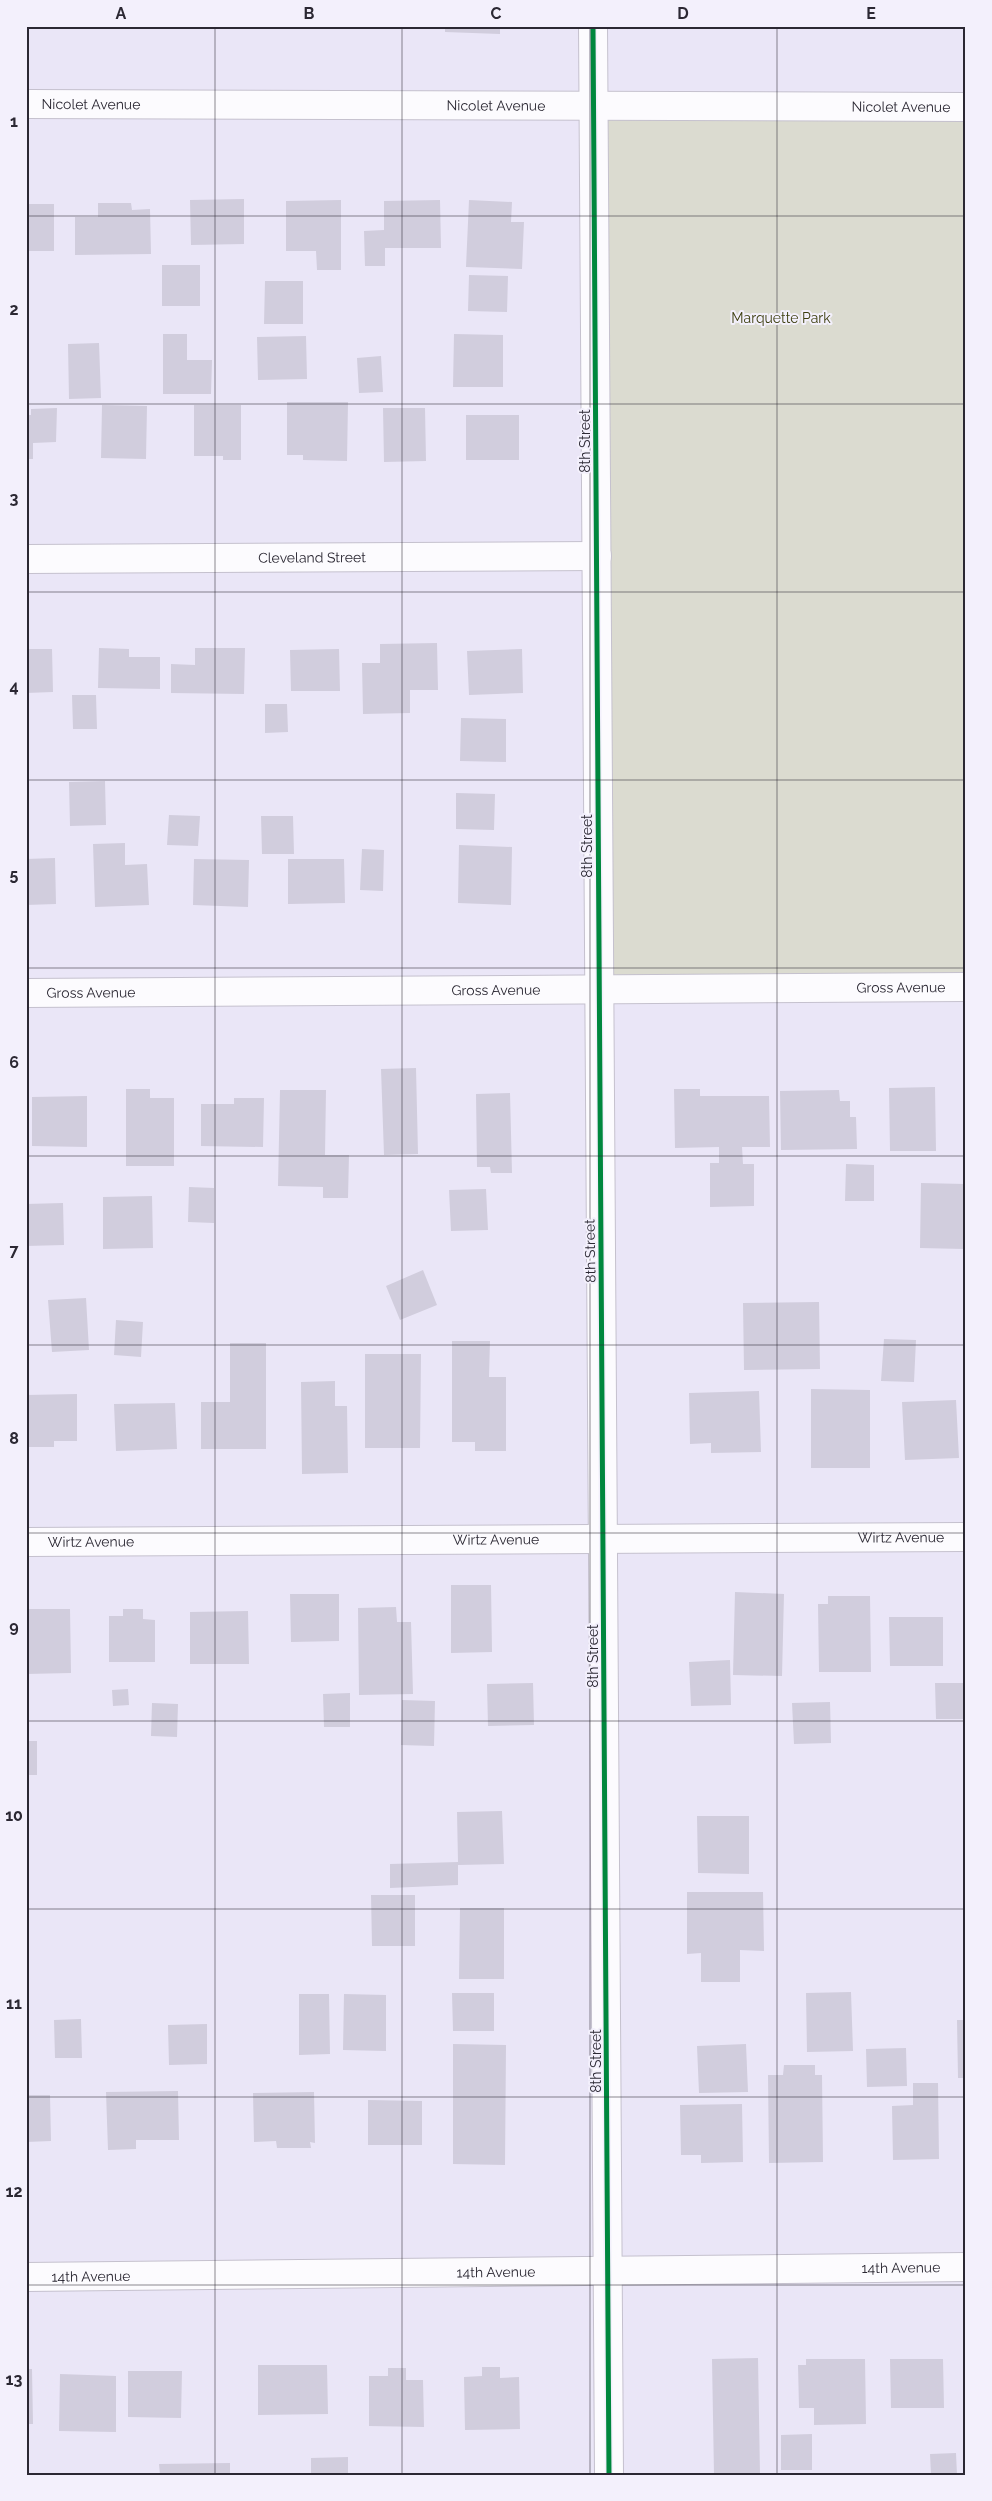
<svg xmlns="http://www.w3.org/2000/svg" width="992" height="2501" viewBox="0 0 992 2501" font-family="Raleway,sans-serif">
  <rect width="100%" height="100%" fill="#eae6f7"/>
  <!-- green -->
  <path fill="#dbdbd0" d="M594,106l372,1v880l-368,1z"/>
  <!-- building -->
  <path fill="#d1cddd" d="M445,26h55v8l-55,-2z
    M244,199v45l-53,1 -1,-45z
    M341,200v70h-24l-1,-19h-30v-50z
    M440,200l1,48h-56v18h-20l-1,-35 20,-1v-29z
    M469,200l43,2 -1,20h13l-2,47 -56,-2z
    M98,203h33l1,7 18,-1 1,45 -76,1v-38h23z
    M26,204h28v47h-28z
    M162,265h38v41h-38z
    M469,275l39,1 -1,36 -39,-1z
    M265,281h38v43h-39z
    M163,334h24v26h25l-1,34h-48z
    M454,334l49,1v52h-50z
    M306,336l1,43 -49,1 -1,-43z
    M99,343l2,55 -32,1 -1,-55z
    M381,356l2,36 -24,1 -2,-35z
    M287,402h61l-1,59 -44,-1v-5h-16z
    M102,405l45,1 -1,53 -45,-1z
    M194,405h47v55h-18v-4h-29z
    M57,408l-1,34 -23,1v16h-7v-44h5v-6z
    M383,408h42l1,53 -42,1z
    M466,415h53v45h-53z
    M437,643l1,47h-28v23l-47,1 -1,-51h18v-19z
    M99,648l30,1v8h31v32l-62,-1z
    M195,648h50l-1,46 -73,-1v-29l24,1z
    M26,649h26l1,43 -27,1z
    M339,649l1,42h-49l-1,-41z
    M522,649l1,44 -54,2 -2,-44z
    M72,695h24l1,34h-24z
    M265,704h22l1,28 -23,1z
    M461,718l45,1v43l-46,-1z
    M105,781l1,44 -36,1 -1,-44z
    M456,793l39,1 -1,36 -38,-1z
    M169,815l31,1 -2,30 -31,-1z
    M261,816h32l1,38h-32z
    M125,843v22l22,-1 2,41 -54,2 -2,-63z
    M459,845l53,2 -1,58 -53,-2z
    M362,849l22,1 -1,41 -23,-1z
    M55,858l1,46 -30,1v-46z
    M194,859l55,1 -1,47 -55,-2z
    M288,859h56l1,44 -57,1z
    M416,1068l2,86 -34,1 -3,-86z
    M935,1087l1,64h-46l-1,-63z
    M126,1089h24v9h24v68h-48z
    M674,1089h26v7h69l1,51h-28l1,17h11v42l-44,1v-44h9v-16l-44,1z
    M280,1090h46l-1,65h24l-1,43h-25v-11l-45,-1z
    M839,1090l1,11h10v16h6l1,32 -76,1 -1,-59z
    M510,1093l2,80h-21l-1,-6h-13l-1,-73z
    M87,1096v51l-55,-1v-49z
    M234,1098h30l-1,49 -62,-1v-42h33z
    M846,1164l28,1v36h-29z
    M921,1183l44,1 -1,65 -44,-1z
    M189,1187l25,1v35l-26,-1z
    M486,1189l2,41 -37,1 -2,-41z
    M152,1196l1,52 -50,1v-52z
    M63,1203l1,42 -38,1v-42z
    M423,1270l14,35 -37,15 -14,-34z
    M86,1298l3,52 -37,2 -4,-52z
    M819,1302l1,67 -76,1 -1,-67z
    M116,1320l27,2 -2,35 -27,-2z
    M884,1339l32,1 -2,42 -33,-1z
    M452,1341h38l-1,36h17v74h-31v-9h-23z
    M230,1343h36v106h-65v-47h29z
    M365,1354h56l-1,94h-55z
    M335,1381v25h12l1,67 -46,1 -1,-92z
    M811,1389l59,1v78h-59z
    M759,1391l2,61 -50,1v-10l-21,1 -1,-51z
    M77,1394v47h-23v6h-28v-52z
    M956,1400l3,58 -54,2 -3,-58z
    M175,1403l2,46 -61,2 -2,-47z
    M451,1585h40l1,67 -41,1z
    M735,1592l49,2 -2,82 -49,-1z
    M290,1594h49v47l-48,1z
    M828,1596h42l1,76h-52l-1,-68h10z
    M396,1607l1,15h14l2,72 -54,1 -1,-87z
    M26,1609h44l1,64 -45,1z
    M123,1609h20v10l12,1v42h-46v-46h14z
    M248,1611l1,53h-59v-52z
    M889,1617h54v49h-53z
    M730,1660l1,45 -40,1 -2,-44z
    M533,1683l1,42 -46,1 -1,-42z
    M935,1683h29v36h-28z
    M128,1689l1,16 -16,1 -1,-16z
    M350,1693v34h-26l-1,-33z
    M402,1700l33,1 -1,45 -33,-1z
    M830,1702l1,41 -37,1 -2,-41z
    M152,1703l26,1 -1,33 -26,-1z
    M26,1741h11v34h-11z
    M502,1811l2,53 -46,1v20l-68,3v-24l68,-2 -1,-50z
    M697,1816h52v58l-51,-1z
    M687,1892h76l1,59 -24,-1v32h-39v-29l-14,1z
    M371,1895h44v51h-43z
    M460,1908h44v71h-45z
    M851,1992l2,59 -46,1 -1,-59z
    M452,1993h42v38h-41z
    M299,1994h30l1,60 -31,1z
    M344,1994l42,1v56l-43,-1z
    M81,2019l1,39h-27l-1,-38z
    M957,2020h9v58h-8z
    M207,2024v40l-38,1 -1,-40z
    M453,2044l53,1 -1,120 -52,-1z
    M746,2044l2,48 -49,1 -2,-47z
    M906,2048l1,38 -40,1 -1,-38z
    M784,2065h31v10h7l1,87 -54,1 -1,-88h15z
    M913,2083h25l1,76 -46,1 -1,-54 21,-1z
    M178,2091l1,49h-43v9l-28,1 -2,-58z
    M314,2092l1,51 -5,-1 1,6h-34l-1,-7 -22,1 -1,-49z
    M26,2095h24l1,46 -25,1z
    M368,2100l54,1v44h-54z
    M742,2104l1,58 -42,1v-8h-20l-1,-50z
    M758,2358l2,117h-46l-2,-116z
    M806,2359h59l1,65 -52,1v-17h-15l-1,-43h8z
    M890,2359h53l1,49h-53z
    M258,2365h69l1,49 -70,1z
    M482,2367h18v11l19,-1 1,52 -55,1 -1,-53 18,-1z
    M388,2368h18v12h17l1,47 -55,-1v-50h19z
    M26,2369h6l1,55h-7z
    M128,2371h54l-1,47 -53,-1z
    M60,2374l56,2v56l-57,-1z
    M812,2434v36h-31v-35z
    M956,2453l1,22h-26l-1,-21z
    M348,2457v18h-37v-17z
    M230,2463v12h-70l-1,-11z"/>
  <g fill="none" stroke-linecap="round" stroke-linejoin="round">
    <!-- street casing -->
    <g stroke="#c5c1ce" stroke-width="30">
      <g id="street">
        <path d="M593,26l16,2449"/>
        <path id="s1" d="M26,104l940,3"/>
        <path id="s2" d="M26,559l571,-3"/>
        <path id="s3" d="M26,993l940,-6"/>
        <path id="s4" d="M26,1542l940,-5"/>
        <path id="s5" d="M26,2277l940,-10"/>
      </g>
    </g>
    <!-- street -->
    <use href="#street" stroke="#fcfbfe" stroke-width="28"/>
    <!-- cycleway casing -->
    <g stroke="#f3f0fc" stroke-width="8">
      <path id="cycleway" d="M593,26l16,2449"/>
    </g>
    <!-- cycleway -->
    <use href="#cycleway" stroke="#00873e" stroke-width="5"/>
  </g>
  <!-- grid -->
  <path fill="none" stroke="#2b2833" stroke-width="1" stroke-opacity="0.55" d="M215,26v2449M402,26v2449M590,26v2449M777,26v2449M26,216h940M26,404h940M26,592h940M26,780h940M26,968h940M26,1156h940M26,1345h940M26,1533h940M26,1721h940M26,1909h940M26,2097h940M26,2285h940"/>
  <g text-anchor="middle" stroke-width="4" stroke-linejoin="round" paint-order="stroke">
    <!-- street labels -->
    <g font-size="14" fill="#2b2833" stroke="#f3f0fc">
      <text dy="5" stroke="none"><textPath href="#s1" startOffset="65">Nicolet Avenue</textPath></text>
      <text dy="5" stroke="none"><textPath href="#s1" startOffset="470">Nicolet Avenue</textPath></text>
      <text dy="5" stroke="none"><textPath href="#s1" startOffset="875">Nicolet Avenue</textPath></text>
      <text transform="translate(585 441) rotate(-90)" y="5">8th Street</text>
      <text dy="5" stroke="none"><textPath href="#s2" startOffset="286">Cleveland Street</textPath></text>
      <text transform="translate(587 846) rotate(-90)" y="5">8th Street</text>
      <text dy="5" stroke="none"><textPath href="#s3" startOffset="875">Gross Avenue</textPath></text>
      <text dy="5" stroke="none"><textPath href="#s3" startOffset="470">Gross Avenue</textPath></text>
      <text dy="5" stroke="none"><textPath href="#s3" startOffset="65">Gross Avenue</textPath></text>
      <text transform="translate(590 1251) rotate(-91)" y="5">8th Street</text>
      <text dy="5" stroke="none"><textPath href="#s4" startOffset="875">Wirtz Avenue</textPath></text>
      <text dy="5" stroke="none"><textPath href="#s4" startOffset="470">Wirtz Avenue</textPath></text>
      <text dy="5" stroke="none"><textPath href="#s4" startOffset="65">Wirtz Avenue</textPath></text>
      <text transform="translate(593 1656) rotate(-90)" y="5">8th Street</text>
      <text transform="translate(596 2061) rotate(-90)" y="5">8th Street</text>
      <text dy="5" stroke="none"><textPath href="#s5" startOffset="875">14th Avenue</textPath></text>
      <text dy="5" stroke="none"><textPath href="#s5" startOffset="470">14th Avenue</textPath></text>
      <text dy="5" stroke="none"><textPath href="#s5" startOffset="65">14th Avenue</textPath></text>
    </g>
    <!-- park labels -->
    <g font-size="14" fill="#3c3e0e" stroke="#f3f0fc">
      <text x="781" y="323">Marquette Park</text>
    </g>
  </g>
  <!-- border -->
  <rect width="992" height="2501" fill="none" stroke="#f3f0fc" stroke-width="55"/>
  <rect x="28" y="28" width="936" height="2446" fill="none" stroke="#2b2833" stroke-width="2"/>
  <g font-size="16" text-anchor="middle" font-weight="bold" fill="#2b2833">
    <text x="121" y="19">A</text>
    <text x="309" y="19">B</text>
    <text x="496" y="19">C</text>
    <text x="683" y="19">D</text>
    <text x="871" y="19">E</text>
    <text x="14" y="127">1</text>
    <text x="14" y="315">2</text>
    <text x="14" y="504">3</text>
    <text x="14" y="692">4</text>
    <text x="14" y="880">5</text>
    <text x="14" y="1068">6</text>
    <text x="14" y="1256">7</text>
    <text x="14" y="1444">8</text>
    <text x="14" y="1632">9</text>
    <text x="14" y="1821">10</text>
    <text x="14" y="2009">11</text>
    <text x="14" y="2197">12</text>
    <text x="14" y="2385">13</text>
  </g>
</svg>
